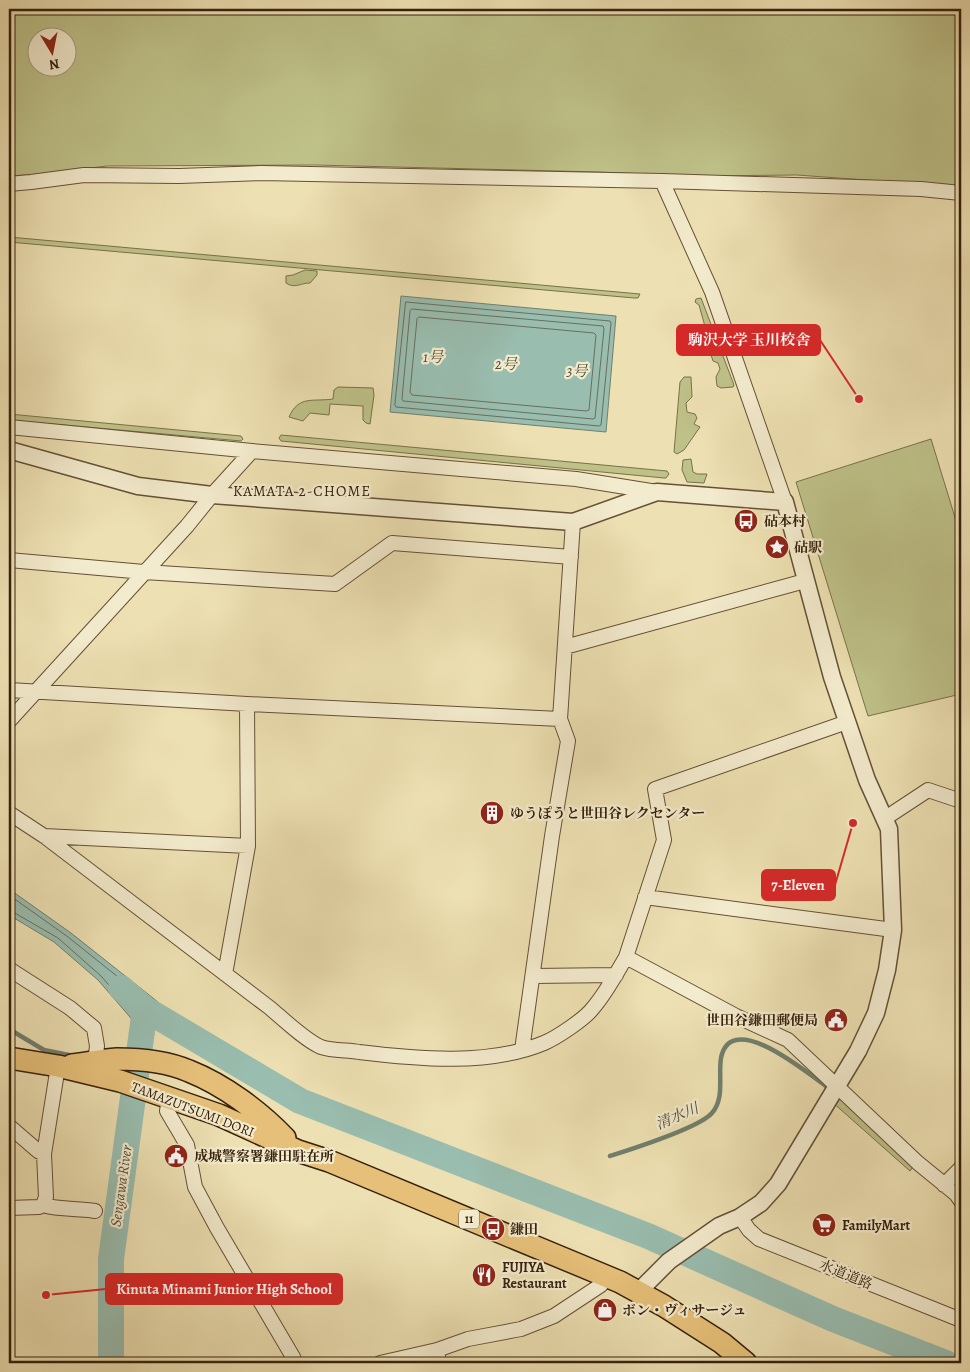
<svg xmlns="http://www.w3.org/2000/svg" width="970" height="1372" viewBox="0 0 970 1372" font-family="Alegreya,'Noto Serif JP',serif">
  <rect width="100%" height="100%" fill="#ede0b2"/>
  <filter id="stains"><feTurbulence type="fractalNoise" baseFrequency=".004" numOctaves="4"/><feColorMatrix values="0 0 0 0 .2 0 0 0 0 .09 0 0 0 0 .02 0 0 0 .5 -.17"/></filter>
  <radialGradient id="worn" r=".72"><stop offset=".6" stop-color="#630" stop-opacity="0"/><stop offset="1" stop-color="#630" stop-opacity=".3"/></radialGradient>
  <!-- green -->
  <path fill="#bec188" stroke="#7a714a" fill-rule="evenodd" d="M9,9h952v178l-164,-12 -101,1 -98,-4 -283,-7 -208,1 -65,8 -33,2zM38,38h30v30h-30z
    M9,237l631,57 -2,4h-4l-625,-56z
    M305,270l12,1v4l-7,8c-10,0 -15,6 -24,0v-7l7,-1z
    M701,298l33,87 -1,2 -12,1 -4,-2 -1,-9 4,-8 -2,-6 -5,-2 -9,-27 2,-4 -7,-25 -4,-3 1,-3z
    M684,377h7l1,20 -6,6 1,9 8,2 2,4 -3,6 6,3 -16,23 -7,4 -3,-2 6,-70z
    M338,387l35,1 1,7 -4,29 -4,-1 -3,-3v-14l-33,-2 -1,11 -19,-2 -7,8 -14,-4c10,-22 23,-15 44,-18l1,-9z
    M9,414l232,22 2,3 -2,2 -232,-21z
    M281,435l386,36 2,3 -3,4h-2l-383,-37 -2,-3z
    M931,439l30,98v157l-93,22 -72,-234z
    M691,459l2,13 4,2h10l-3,9 -17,-1 -5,-12 1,-10z
    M839,1087l78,74 -7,10 -79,-70z"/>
  <!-- water -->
  <path fill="#99bdaf" stroke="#717f6e" d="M401,296l215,20 -10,116 -216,-20z
    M9,889l62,44 87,69 -22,22 -38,-44 -44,-38 -45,-27z"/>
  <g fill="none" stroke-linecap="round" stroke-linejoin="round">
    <!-- shore -->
    <path stroke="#686f5e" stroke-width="1" d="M406,302l204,19 1,2 -10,102 -2,1 -203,-19 -1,-2z
      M412,309l191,17 1,3 -9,89 -2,1 -190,-18 -1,-2 8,-88z
      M419,317l175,16 2,2 -7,75 -3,1 -174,-16 -2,-3 7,-73z
      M9,895l59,42 80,64 1,3 -11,11h-3l-34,-39 -43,-38 -45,-26 -4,-1"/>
    <!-- stream -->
    <path stroke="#717f6e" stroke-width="4.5" d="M9,1029l35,21 30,6
      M610,1156c22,-7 89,-28 102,-43 13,-15 6,-37 9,-55 10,-51 90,18 109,31"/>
    <!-- river -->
    <path stroke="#99bdaf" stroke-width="26" d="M121,988l24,21 155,92 348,135 185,83 113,44
      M111,1363v-104l34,-250"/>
    <!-- minor casing -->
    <g stroke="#645136" stroke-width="16">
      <path id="minor" d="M662,181l50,111 73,210
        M9,184l22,-2 53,-7 95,1 82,-3 401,8 259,8 40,4
        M9,427l243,24 324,28 81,13
        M9,560l135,12 191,12 57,-41 179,14
        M565,647l240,-66
        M9,690l238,14 313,15
        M9,721l178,-195 25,-31 40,-44
        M9,813l35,23 226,172c13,11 36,33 51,39 11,4 27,3 38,5 58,7 130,14 185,-9 12,-5 41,-24 49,-35 13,-15 23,-34 33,-51l38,-117 -9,-51 192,-67
        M884,819l44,-29 33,11
        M44,836l204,10
        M645,897l248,33
        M626,957l110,59 52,24 130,123 38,31 5,7
        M9,969l61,39 24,20 3,18 -2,16
        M225,974l23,-128 -1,-142
        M533,976l83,-1
        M522,1050l30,-214 16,-95 -8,-22 13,-197
        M169,1098l-2,13 20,34 8,42 22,41 76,129 2,6
        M9,1126l29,25 6,3
        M944,1185l17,-17
        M43,1205l3,-8 -2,-43 14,-88
        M9,1208l30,-1 4,-2c17,5 35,3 52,6
        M740,1217l9,13 10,9 202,81
        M437,1350l2,13
        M380,1363l57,-13 31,-11 53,-10 33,-13 47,-31 4,-10"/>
    </g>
    <!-- tertiary casing -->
    <g stroke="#645136" stroke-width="19">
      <path id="tertiary" d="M9,450l129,36 74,9 361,27 84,-30 128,10 47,175 35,103 22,49 4,101 -6,40 -11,43 -18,38 -80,133 -17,19 -21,14 -21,9 -50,35 -30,30"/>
    </g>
    <!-- primary casing -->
    <g stroke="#36210c" stroke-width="24">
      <path id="primary" d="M9,1058l49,8 62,15 99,34 79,36 31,10 291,121 44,24 58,37 24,20
        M72,1065c15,-2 30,-5 45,-6 23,0 51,3 72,12 35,14 70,40 96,67"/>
    </g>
    <!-- minor -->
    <use href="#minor" stroke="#f3ebcd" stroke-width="14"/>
    <!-- tertiary -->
    <use href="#tertiary" stroke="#f3ebcd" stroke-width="16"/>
    <!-- primary -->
    <use href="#primary" stroke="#e6c079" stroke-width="21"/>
  </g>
  <!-- icons -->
  <defs>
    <g id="bus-disc" transform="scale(1.25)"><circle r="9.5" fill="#8f2418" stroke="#f3ebcd"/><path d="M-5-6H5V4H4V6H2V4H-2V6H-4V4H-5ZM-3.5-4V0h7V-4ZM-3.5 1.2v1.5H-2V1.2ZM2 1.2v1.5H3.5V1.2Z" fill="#fff"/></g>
    <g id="sight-disc" transform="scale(1.25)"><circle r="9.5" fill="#8f2418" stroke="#f3ebcd"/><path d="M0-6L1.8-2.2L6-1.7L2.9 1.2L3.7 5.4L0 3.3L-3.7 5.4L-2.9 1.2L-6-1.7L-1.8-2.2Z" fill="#fff"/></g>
    <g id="building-disc" transform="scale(1.25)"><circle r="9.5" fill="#8f2418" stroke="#f3ebcd"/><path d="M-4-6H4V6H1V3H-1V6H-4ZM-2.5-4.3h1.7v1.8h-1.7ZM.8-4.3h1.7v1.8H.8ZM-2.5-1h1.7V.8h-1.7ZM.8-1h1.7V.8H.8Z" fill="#fff"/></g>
    <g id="civic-disc" transform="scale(1.25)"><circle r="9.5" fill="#8f2418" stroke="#f3ebcd"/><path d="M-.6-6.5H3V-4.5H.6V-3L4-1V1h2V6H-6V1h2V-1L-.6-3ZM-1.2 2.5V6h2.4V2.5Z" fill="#fff"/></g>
    <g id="supermarket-disc" transform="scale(1.25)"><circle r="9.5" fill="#8f2418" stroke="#f3ebcd"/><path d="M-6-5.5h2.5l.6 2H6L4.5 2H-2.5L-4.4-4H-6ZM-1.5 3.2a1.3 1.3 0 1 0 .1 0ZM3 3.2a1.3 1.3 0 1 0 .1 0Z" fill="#fff"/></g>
    <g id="restaurant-disc" transform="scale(1.25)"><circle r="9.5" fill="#8f2418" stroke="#f3ebcd"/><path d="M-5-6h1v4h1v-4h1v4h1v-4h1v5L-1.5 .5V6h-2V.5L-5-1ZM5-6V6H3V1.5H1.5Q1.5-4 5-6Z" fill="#fff"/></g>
    <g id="shop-disc" transform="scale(1.25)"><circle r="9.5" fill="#8f2418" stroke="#f3ebcd"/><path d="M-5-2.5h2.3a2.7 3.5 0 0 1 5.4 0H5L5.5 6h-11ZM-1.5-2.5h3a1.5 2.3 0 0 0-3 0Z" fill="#fff"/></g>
  </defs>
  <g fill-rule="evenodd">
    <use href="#bus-disc" x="746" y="521"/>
    <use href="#sight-disc" x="777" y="547"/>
    <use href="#building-disc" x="492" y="813"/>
    <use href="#civic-disc" x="836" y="1020"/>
    <use href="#civic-disc" x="176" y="1156"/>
    <use href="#supermarket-disc" x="824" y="1225"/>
    <use href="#bus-disc" x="493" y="1229"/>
    <use href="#restaurant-disc" x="484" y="1275"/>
    <use href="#shop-disc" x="605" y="1310"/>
  </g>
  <g text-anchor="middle" stroke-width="4.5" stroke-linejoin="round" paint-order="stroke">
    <!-- shield labels -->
    <rect fill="#f3ebcd" stroke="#6f5e46" stroke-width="1" x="459" y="1209.5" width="20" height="19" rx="4"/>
    <g font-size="12" font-weight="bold" fill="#36210c">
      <text x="469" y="1223">11</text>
    </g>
    <!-- poi labels -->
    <g font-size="14" font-weight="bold" fill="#36210c" stroke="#f3ebcd" text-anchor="start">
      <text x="764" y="526">砧本村</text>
      <text x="794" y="552">砧駅</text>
      <text x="510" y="818">ゆうぽうと世田谷レクセンター</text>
      <text x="818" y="1025" text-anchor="end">世田谷鎌田郵便局</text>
      <text x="194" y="1161">成城警察署鎌田駐在所</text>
      <text x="842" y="1230">FamilyMart</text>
      <text x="510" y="1234">鎌田</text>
      <text x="502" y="1272">FUJIYA<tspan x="502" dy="16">Restaurant</tspan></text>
      <text x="622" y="1315">ボン・ヴィサージュ</text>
    </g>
    <!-- street labels -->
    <g font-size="14" fill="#36210c" stroke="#f3ebcd">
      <text transform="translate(193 1109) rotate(21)" y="5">TAMAZUTSUMI DORI</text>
      <text transform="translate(846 1274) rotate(22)" y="5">水道道路</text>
    </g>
    <!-- water labels -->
    <g font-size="15" font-style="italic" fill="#54503d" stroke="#f3ebcd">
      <text x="433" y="362">1号</text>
      <text x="506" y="369">2号</text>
      <text x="577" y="376">3号</text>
      <text transform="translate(677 1116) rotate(-23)" y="5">清水川</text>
      <text transform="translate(121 1186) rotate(-82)" y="5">Sengawa River</text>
    </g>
    <!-- neighbourhood labels -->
    <g font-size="15" letter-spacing="1" fill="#36210c" stroke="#f3ebcd">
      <text x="302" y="496">KAMATA 2-CHOME</text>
    </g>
  </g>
  <!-- callouts -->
  <path fill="none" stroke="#d62828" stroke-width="2" d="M859 399L820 340M853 823L835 885M46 1295L106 1289"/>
  <g fill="#d62828" stroke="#f3ebcd" stroke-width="2">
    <circle cx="859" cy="399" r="5"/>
    <circle cx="853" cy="823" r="5"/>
    <circle cx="46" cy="1295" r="5"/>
  </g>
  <g fill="#d62828" stroke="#d62828" stroke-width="2">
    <rect x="677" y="325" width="143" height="30" rx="5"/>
    <rect x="762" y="870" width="73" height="30" rx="5"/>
    <rect x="106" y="1274" width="236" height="30" rx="5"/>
  </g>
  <g font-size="15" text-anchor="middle" font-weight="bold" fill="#fff">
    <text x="749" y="345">駒沢大学 玉川校舎</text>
    <text x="798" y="890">7-Eleven</text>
    <text x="224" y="1294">Kinuta Minami Junior High School</text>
  </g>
  <!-- margin -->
  <rect width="970" height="1372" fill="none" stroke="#ede0b2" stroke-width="30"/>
  <rect x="10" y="10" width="950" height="1352" fill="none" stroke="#36210c" stroke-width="2.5"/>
  <rect x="15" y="15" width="940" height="1342" fill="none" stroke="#36210c"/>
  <!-- north arrow -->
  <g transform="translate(52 52) rotate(170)"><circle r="24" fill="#f3ebcd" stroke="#a79a80"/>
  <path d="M0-4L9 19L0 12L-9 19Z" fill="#8f2418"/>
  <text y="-8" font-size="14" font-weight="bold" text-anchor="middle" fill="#36210c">N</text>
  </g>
  <rect width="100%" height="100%" filter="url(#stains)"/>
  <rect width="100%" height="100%" fill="url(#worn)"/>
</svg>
